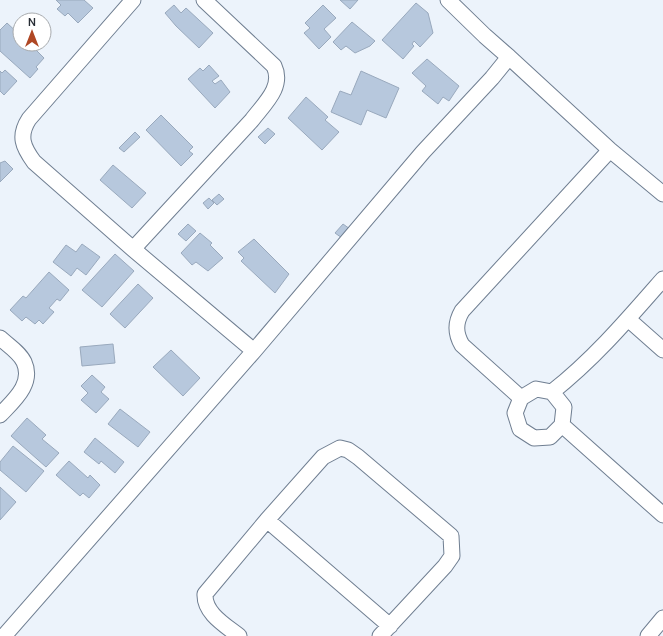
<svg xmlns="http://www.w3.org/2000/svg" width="663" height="636" viewBox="0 0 663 636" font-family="Manrope,sans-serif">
  <rect width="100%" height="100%" fill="#ecf3fb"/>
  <!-- building -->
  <path fill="#b7c8dd" stroke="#99a9bd" d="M56,0h28l9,8 -15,15 -10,-10 -3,3 -8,-7 4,-4z
    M340,0h18l-8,9z
    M416,3l12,10 5,20 -13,14 -6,-6 -2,3 2,2 -11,13 -21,-19z
    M174,5l7,8 5,-5 27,25 -14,15 -23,-22 -11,-13z
    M323,5l13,13 -12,11 7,8 -12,12 -15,-16 6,-5 -5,-5z
    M352,22l23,19 -5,5 -15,7 -9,-7 -5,4 -8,-8z
    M7,23l13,12v9h10l14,14 -8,9 2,2 -8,9 -30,-27v-21z
    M427,59l32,27 -10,15 -6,-4 -5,7 -16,-13 4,-5 -14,-13z
    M209,65l10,11 -7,5 3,3 6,-4 9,12 -15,16 -27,-29 12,-11 3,3z
    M5,70l12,11 -13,14 -4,-4v-20l2,2z
    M361,71l38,17 -13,30 -19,-8 -6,15 -30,-13 9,-21 11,4z
    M306,97l22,20 -3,3 14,12 -17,18 -34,-32z
    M161,115l32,32 -4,4 4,3 -12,12 -35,-36z
    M268,128l7,6 -10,10 -7,-7z
    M135,132l5,5 -16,15 -5,-4z
    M5,161l8,8 -13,13v-19z
    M113,165l33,28 -14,15 -32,-28z
    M219,194l5,5 -7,6 -5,-5z
    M209,198l5,5 -6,6 -5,-6z
    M188,224l8,7 -10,10 -8,-7z
    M343,224l7,5 -8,9 -7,-5z
    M200,233l12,10 -2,2 13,13 -15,13 -12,-9 -4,3 -11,-12z
    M254,239l35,35 -14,19 -34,-32 3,-3 -6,-6z
    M82,244l18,13 -14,18 -9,-7 -6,8 -18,-14 13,-17 10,7z
    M115,254l19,17 -32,36 -20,-17z
    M49,272l20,18 -9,11 -3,-2 -8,9 5,4 -11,12 -4,-4 -4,4 -9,-7 -4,4 -12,-11 13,-14 3,2z
    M138,284l15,14 -28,30 -15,-14z
    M113,344l2,19 -33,3 -2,-19z
    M171,350l29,28 -17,18 -30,-29z
    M92,375l13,12 -4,5 8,7 -13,14 -15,-13 7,-7 -7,-7z
    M120,409l30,23 -12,15 -30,-23z
    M27,418l19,17 -4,4 17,14 -13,14 -35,-31z
    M95,438l29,24 -9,11 -14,-12 -2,3 -15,-12z
    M13,446l31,25 -18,21 -26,-22v-8z
    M69,461l19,17 2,-3 10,10 -11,13 -6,-5 -3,3 -24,-21z
    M0,487l16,15 -16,18z"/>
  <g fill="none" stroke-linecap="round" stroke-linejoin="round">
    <!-- street casing -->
    <g stroke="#6f7e91" stroke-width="17">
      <path id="street" d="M133,0l-104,119c-11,17 -6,28 5,43l99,87 121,102
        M509,57l101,93 53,44
        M133,249l119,-129c12,-16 32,-33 22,-54l-70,-66
        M628,319l35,31
        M0,338c8,7 20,15 24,24 10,22 -11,39 -24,53
        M536,389l16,3 12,15 -2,18 -12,12 -16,1 -14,-9 -5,-16 6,-15z
        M552,392c42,-33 76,-73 111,-113
        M521,398l-59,-53c-7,-12 -7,-22 0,-34l148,-161
        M562,425l101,90
        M267,520l123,106
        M4,636l250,-285 169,-199 69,-74 17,-21 -24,-21 -37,-36
        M239,636c-14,-11 -35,-23 -34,-42l62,-74 56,-63 17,-9 8,2 10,7 93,79 1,20 -7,10 -65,70
        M648,636l15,-18"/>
    </g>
    <!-- street -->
    <use href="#street" stroke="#fff" stroke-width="15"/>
  </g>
  <!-- north arrow -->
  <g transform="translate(32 32)"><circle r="19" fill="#ffffff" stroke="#a8abae"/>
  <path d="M0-3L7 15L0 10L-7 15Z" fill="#af4724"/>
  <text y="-6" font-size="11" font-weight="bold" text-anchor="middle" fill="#262c34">N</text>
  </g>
</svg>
